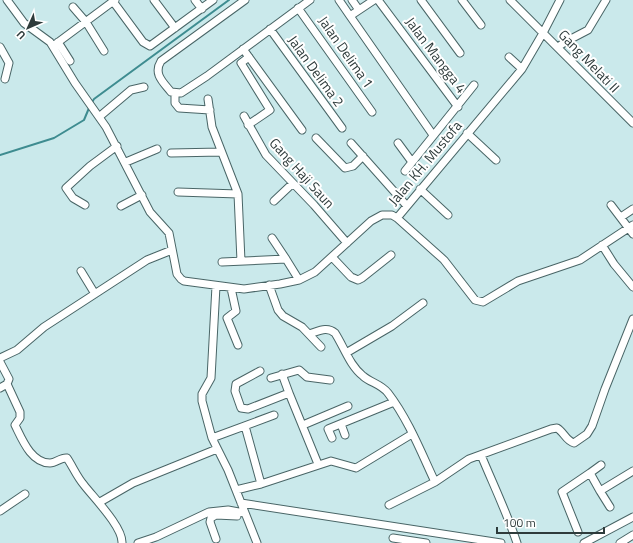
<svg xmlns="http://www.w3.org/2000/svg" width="633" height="543" viewBox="0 0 633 543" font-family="'Titillium Web',sans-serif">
  <rect width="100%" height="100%" fill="#cae9eb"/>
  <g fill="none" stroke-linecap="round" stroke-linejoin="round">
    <!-- stream -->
    <path stroke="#3e8c90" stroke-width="2" d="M91,104l3,-5 135,-99
      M0,155l54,-17 30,-18 5,-12"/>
    <!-- street casing -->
    <g stroke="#496566" stroke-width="9">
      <path id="street" d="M7,0l17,23 26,19 25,41 31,44 44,85 19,21 8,41 4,5 3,2 60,8 36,-5 19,-4 16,-8 56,-51 11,-6h10l5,3 47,42 31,40 8,2 35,-21 62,-21 53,-35
        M112,0l31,42 7,4 63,-46
        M154,0l21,28
        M195,0l7,9
        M245,0l-84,61c-8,13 2,21 10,31l10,1 26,-17 103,-76
        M339,0l11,16
        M352,0l7,10
        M374,0l-24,16 83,119
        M378,0l80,107
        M421,0l39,53
        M462,0l19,25
        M510,0l123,123
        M73,7l13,15 18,29
        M298,8l74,104
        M270,29l72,99
        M58,42l12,19
        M53,46l62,-46
        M0,47l9,16 -4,16
        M558,47l7,-5 23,-12 18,-30
        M243,49l59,81
        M509,57l13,12
        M175,94v9l4,5 31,2
        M208,99l4,28 26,67 3,67
        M244,116l22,39 48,50 33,38
        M99,117l32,-27 13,-3
        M248,125l22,-15 -29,-47 8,-6
        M467,133l29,27
        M316,138l29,30 8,-2 10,-10
        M351,143l56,63
        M398,143l14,19
        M171,153l50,-1
        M126,162l31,-13
        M405,171l69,-86
        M420,189l28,26
        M178,192l60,2
        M274,201l18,-17
        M85,205l-12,-7 -7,-10 24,-22 27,-20
        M611,205l22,29
        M121,206l21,-11
        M621,217l12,-8
        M397,218l125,-149 21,-36 17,-33
        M272,238l14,21
        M602,245l12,19 19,23
        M332,257l19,20 7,3 4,-2 29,-23
        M222,262l64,-3 13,21
        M81,271l14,23
        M269,285l9,25 5,6 19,11 19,20
        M216,286l-5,92 -9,16v7l10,37 16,32 29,73
        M231,288l5,23 -9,7 11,27
        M309,334c10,-3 18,-8 26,-1 9,14 15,33 28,43 8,7 18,8 25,17 20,26 33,59 47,89l34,-23 82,-30 6,-1c7,4 9,13 17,15l13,-9 5,-8 13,-37 28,-70
        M346,353l46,-27 31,-23
        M0,358l17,-8 27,-23 103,-67 25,-10
        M0,362l9,17 -2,5 -7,4
        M260,371l-24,13 -1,7 6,17 7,1 41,-16 29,71
        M282,374l7,19
        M271,378l28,-8 8,7 23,3
        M7,384l13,28v6l-5,7c7,14 16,38 35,38 6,0 11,-6 17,-5 6,9 10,19 17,27 9,12 39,42 38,58
        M341,424l4,11
        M303,425l45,-19
        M245,426l16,58
        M212,438l62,-23
        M332,438l-4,-9 66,-27
        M481,455c12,29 26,58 36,88
        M590,473l11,-8
        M236,490l25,-6 70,-23 25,7 56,-34
        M600,491l10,16
        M100,502l33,-19 84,-34
        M241,503l260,40
        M389,505l46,-23
        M0,511l25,-17
        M578,532l-16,-40 28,-19 10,18 33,-20
        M393,538l33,5
        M216,539l-6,-17 1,-4 5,-3 21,1
        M138,543l18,-6 53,-25 19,-2 16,3
        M584,543l49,-26
        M620,543l13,-8"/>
    </g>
    <!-- street -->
    <use href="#street" stroke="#fff" stroke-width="7"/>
  </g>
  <g text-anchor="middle" stroke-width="4" stroke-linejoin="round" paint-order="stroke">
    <!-- street labels -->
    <g font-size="14" fill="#2e3b3b" stroke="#fff">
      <text transform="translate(346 52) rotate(55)" y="5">Jalan Delima 1</text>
      <text transform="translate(436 55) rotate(53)" y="5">Jalan Mangga 4</text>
      <text transform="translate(589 61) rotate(46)" y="5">Gang Melati II</text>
      <text transform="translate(316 71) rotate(54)" y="5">Jalan Delima 2</text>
      <text transform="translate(425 163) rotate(-50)" y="5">Jalan KH. Mustofa</text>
      <text transform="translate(302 173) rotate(48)" y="5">Gang Haji Saun</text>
    </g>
  </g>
  <!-- north arrow -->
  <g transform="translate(28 28) rotate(225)" stroke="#ffffff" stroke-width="3" paint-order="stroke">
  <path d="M0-3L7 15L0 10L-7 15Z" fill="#2e3b3b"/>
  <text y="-6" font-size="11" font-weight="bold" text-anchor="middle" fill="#2e3b3b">U</text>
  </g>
  <!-- scale -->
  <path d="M497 527v6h107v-6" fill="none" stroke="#2e3b3b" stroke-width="2"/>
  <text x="503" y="527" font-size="12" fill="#2e3b3b" stroke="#ffffff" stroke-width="3" paint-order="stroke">100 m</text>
</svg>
